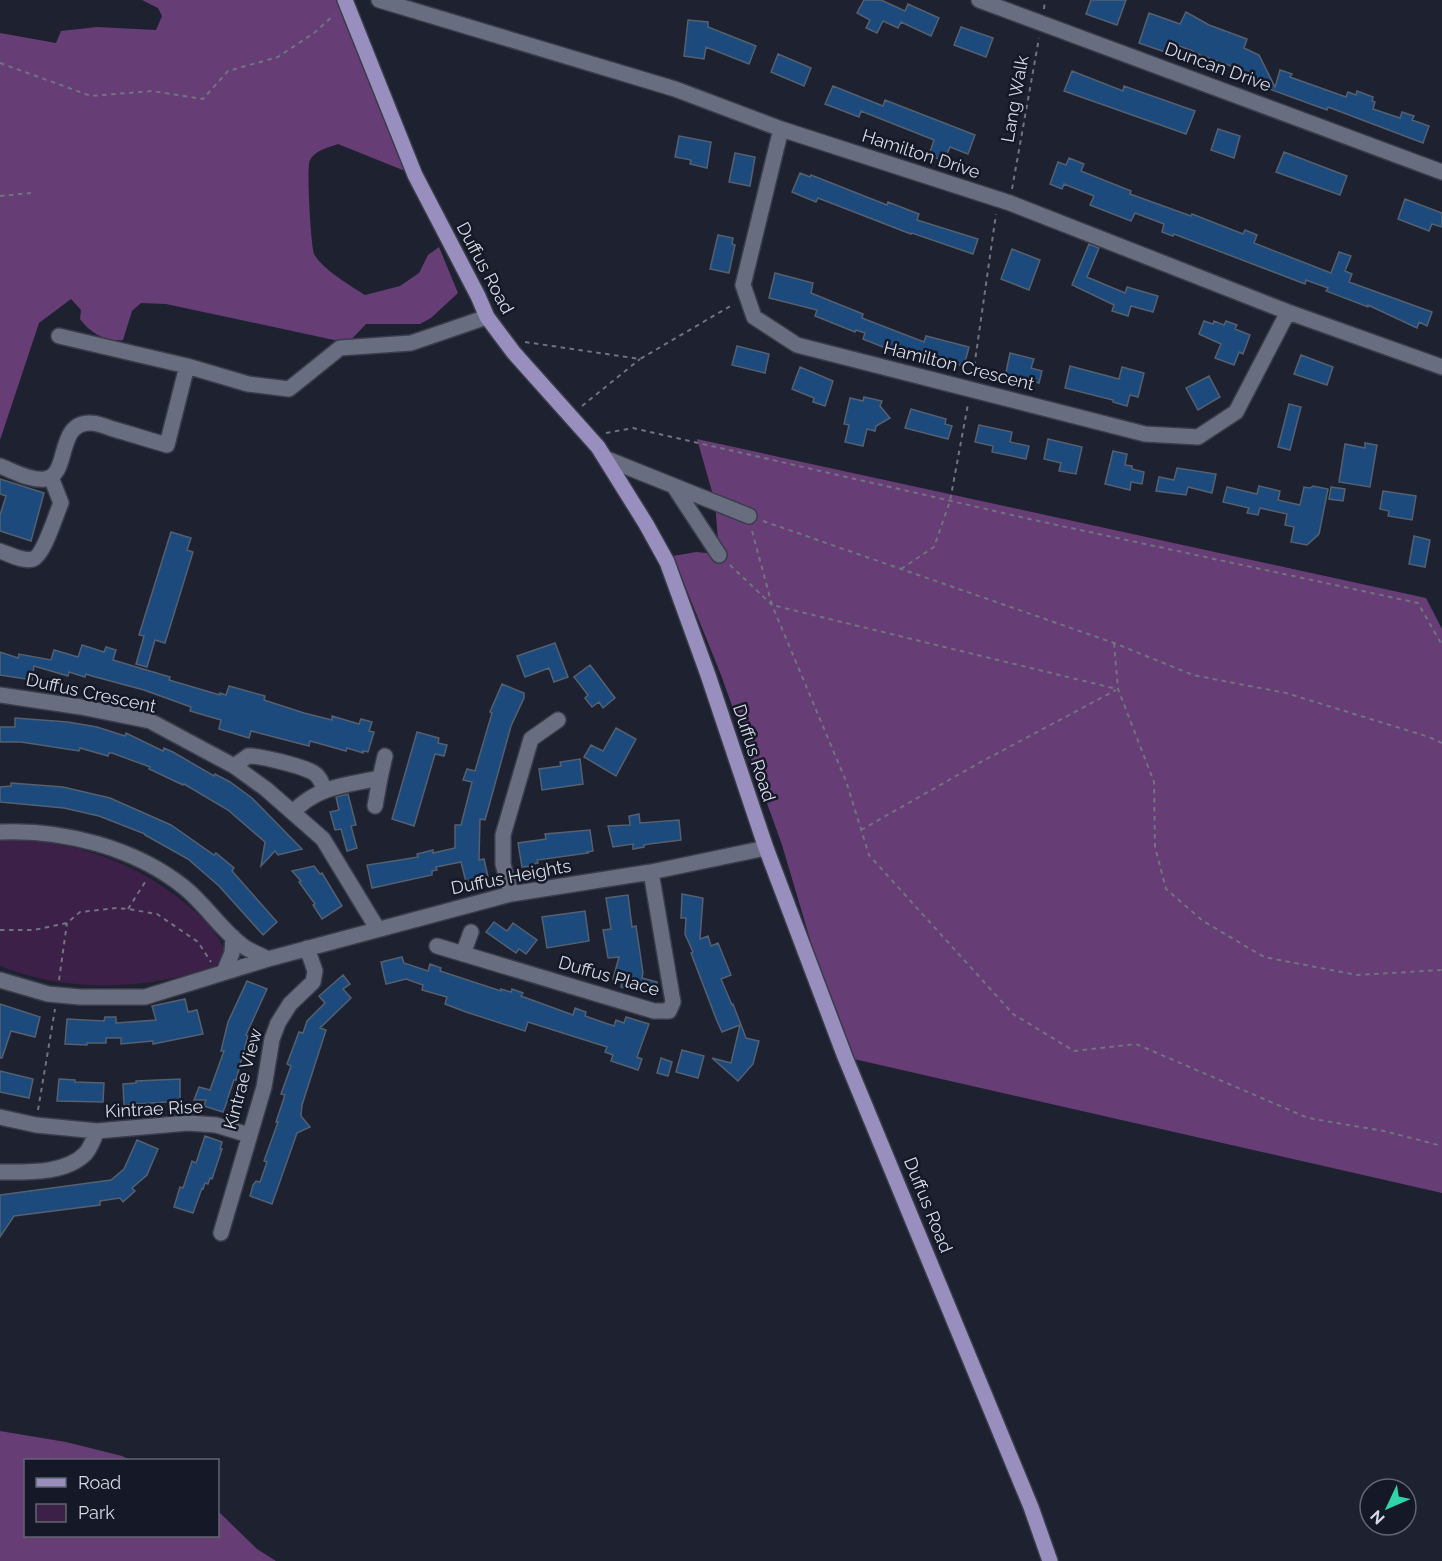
<svg xmlns="http://www.w3.org/2000/svg" width="1442" height="1561" viewBox="0 0 1442 1561" font-family="Raleway,sans-serif">
  <rect width="100%" height="100%" fill="#1e2130"/>
  <!-- green -->
  <path fill="#3c2047" d="M29,839c61,9 109,25 157,65 16,13 33,29 40,50l-6,11c-71,25 -149,29 -220,1v-126z"/>
  <!-- forest -->
  <path fill="#663e75" d="M142,0h203l70,175 -77,-31c-11,4 -22,6 -28,16 -4,7 1,86 4,94 8,15 37,32 51,41l35,-9 19,-13 9,-18 11,-8 19,46 -27,25 -11,6h-54l-18,19 -182,-39 -25,-1 -9,8 -9,29c-17,2 -33,-7 -43,-21l1,-9 -10,-11 -32,24 -39,117v-407l56,10 5,-12 36,-4 59,3 6,-14 -4,-8z
    M697,439l729,159 16,31v564l-597,-136 -63,-212 -61,-170 -48,-119 23,-4 23,2 -4,-52z
    M0,1431l66,11 56,14 8,4h-104v76h192v-25l39,38 19,12h-276z"/>
  <!-- building -->
  <path fill="#1d4a7d" stroke="#54606f" stroke-width="1.5" d="M864,0h17l24,11 3,-7 31,14 -8,18 -30,-14 -3,6 -15,-7 -6,12 -11,-5 4,-8 -13,-7z
    M1091,0h35l-9,25 -31,-11z
    M1186,12l23,13 38,14 -3,9 15,7 16,32 5,-17 12,4 -2,3 56,20 2,-5 8,3 1,-4 16,6 -1,4 3,1 -2,7 27,9 2,-6 12,4 -2,4 17,6 -6,17 -95,-36 -1,3 -85,-31 3,-8 -53,-19 1,-1 -25,-9 -3,10 -26,-9 10,-30 31,11z
    M688,20l20,2v5l48,19 -7,18 -43,-17 -2,12 -20,-3z
    M961,27l32,11 -7,19 -32,-12z
    M778,54l33,14 -7,18 -33,-14z
    M1072,71l51,20 1,-5 71,25 -9,23 -122,-43z
    M833,86l50,20 2,-6 90,35 -7,19 -18,-7 -6,14 -15,-6 5,-15 -73,-29 -2,6 -34,-13z
    M1218,129l22,7 -6,22 -23,-8z
    M679,136l32,6 -4,26 -17,-4 1,-4 -16,-3z
    M1284,152l63,24 -7,19 -64,-23z
    M735,153l20,4 -5,29 -21,-4z
    M1069,158l15,6 -3,7 50,20 -1,3 61,22 1,-2 51,20 2,-4 12,5 -3,8 77,30 8,-21 12,4 -6,15 7,3 -3,8 83,30 -5,14 -8,-4 -2,6 -49,-23v2l-42,-16 2,-3 -22,-8 -1,4 -131,-50 -1,2 -11,-4 2,-8 -29,-11 -4,8 -41,-16 4,-9 -30,-12 -2,5 -12,-5 8,-22 8,3z
    M800,173l10,4 1,-2 76,30 1,-3 31,12 -2,6 61,19 -5,15 -61,-21 -1,1 -93,-36 -2,4 -24,-10z
    M1405,199l37,14v14l-10,-3 -3,7 -31,-12z
    M718,235l15,3 -1,6 3,1 -6,28 -19,-4z
    M1089,244l10,4 -12,29 38,16 2,-6 31,9 -5,16 -22,-6 -3,10 -16,-5 2,-6 -42,-20z
    M1012,249l28,11 -11,30 -28,-11z
    M775,273l38,10 -2,10 52,21 -1,4 62,24 2,-6 43,11 -5,19 -60,-15 -1,4 -40,-16 2,-6 -9,-3 -1,2 -40,-16 2,-6 -48,-12z
    M1204,321l9,3 1,-3 10,4 2,-4 11,4 -2,4 15,6 -7,19 -4,-2 -5,13 -19,-7 6,-14 -22,-10z
    M737,346l32,8 -4,19 -33,-8z
    M1010,353l24,6 -3,9 11,3 -3,12 -11,-3v3l-23,-6z
    M1301,355l32,12 -6,18 -33,-11z
    M1070,366l49,13 3,-12 22,6 -6,24 -8,-2 -3,11 -14,-4v-2l-48,-12z
    M800,367l33,14 -8,25 -12,-4 1,-4 -22,-9z
    M1209,376l11,21 -22,13 -12,-22z
    M864,397l18,4 -2,5 10,12 -14,8 -1,5 -8,-2 -4,17 -18,-4 4,-17 -5,-1 6,-26 13,3z
    M1289,404l12,3 -11,43 -12,-3z
    M911,409l35,10 -1,5 7,2 -4,13 -43,-11z
    M979,425l33,7 -2,10 19,4 -3,13 -34,-7 1,-6 -18,-4z
    M1048,439l34,8 -6,27 -17,-3 2,-8 -17,-4z
    M1365,443l12,2 -7,42 -31,-5 6,-38 20,4z
    M1113,451l14,3 -2,11 7,1v3l12,3 -2,12 -11,-2 -1,8 -25,-6z
    M1177,468l39,6 -4,19 -24,-6 -2,8 -30,-4 3,-14 15,3z
    M0,479l44,14 -13,48 -31,-10v-16l6,-19 -6,-2z
    M1259,486l21,5 -2,9 22,5 4,-18 6,1 3,-2 15,3 -9,45 -12,11 -16,-3 3,-15 -9,-2 2,-11 -27,-6 -2,7 -11,-2 2,-5 -26,-6 4,-15 30,7z
    M1331,487l14,2 -2,12 -14,-2z
    M1383,491l33,5 -4,24 -24,-4 1,-5 -9,-2z
    M171,532l20,6 -4,12 6,2 -28,91 -10,-3 -8,27 -11,-3 8,-28 -5,-1z
    M1414,536l16,4 -5,27 -16,-3z
    M555,643l13,34 -14,5 -5,-14 -24,9 -8,-21z
    M82,645l22,7 2,-5 10,3 -3,10 57,17 -1,3 51,15v-2l6,2 3,-9 36,10 -1,4 40,13 28,7v-4l27,8 2,-5 11,3 -3,9 5,1 -6,20 -5,-1v2l-16,-5 -1,3 -36,-10 -1,5 -58,-15 -2,7 -30,-9 2,-9 -31,-9 1,-4 -47,-17 -52,-14 -6,-2 -1,3 -16,-5 -1,4 -34,-10 -2,14 -32,-5v-23l18,6 1,-4 32,6 3,-10 24,7z
    M590,665l25,33 -12,10 -4,-6 -7,5 -7,-9 3,-3 -14,-18z
    M502,684l22,9v5l-13,28 -24,87 -2,7 -5,-1 -1,41 5,-1 4,18 -22,5 -5,-20 -25,5 1,3 -5,1v4l-60,13 -5,-23 33,-5 18,-3 -1,-3 16,-4v3l22,-5v-23h6l11,-43 -9,-2 4,-11 8,2 17,-58 -2,-1z
    M15,718l53,4 29,5 28,9 1,-3 37,18 1,-3 9,4 41,24 1,-2 15,8 22,16 50,51 -24,6 -3,-4 -14,15 4,-24 -37,-32 -44,-26 -1,1 -34,-16 1,-2 -38,-14h-3l-1,3 -28,-8 -1,3 -58,-9h-21v-15h15z
    M616,728l20,11 -20,37 -32,-19 7,-12 12,6z
    M417,732l22,6 -1,5 9,2 -3,11 -9,-2 -21,72 -22,-7z
    M580,759l3,25 -41,6 -3,-21 22,-3 -1,-4z
    M11,783l52,4 47,11 61,27 43,30 2,-2 18,15 -2,3 45,51 -14,13 -44,-49 -31,-27 -43,-24v-1l-46,-18 -35,-8 -64,-6v-15l11,-1z
    M348,794l8,31 -5,1 6,22 -10,3 -6,-22 -6,1 -5,-18 9,-2 -3,-13z
    M639,814l1,9 39,-3 2,20 -32,4 -5,1v2l-11,2v-5l-20,3 -5,-21 22,-1 -1,-9z
    M590,830l3,21 -6,1 1,1 -51,7 1,3 -5,1v2l-11,1 -4,-24 28,-4 -1,-5z
    M314,866l6,8 2,-1 20,33 -20,13 -9,-14 2,-1 -16,-22 2,-1 -9,-10z
    M682,894l21,4 -3,41 8,-3 3,10 7,-3 13,32 -10,4 11,26 1,-1 13,34 13,3 -6,23 -15,17 -26,-23 19,5 9,-38 -18,7 -5,-11 -26,-68 2,-1 -8,-18 1,-16h-5z
    M628,895l4,32 4,-1 7,47 -1,5 15,4 -3,13 -33,-8 1,-5 -9,-3 6,-22 -11,1 -5,-28 8,-1 -5,-31z
    M585,911l4,30 -42,7 -5,-31z
    M494,922l13,9 6,-8 24,17 -11,14 -7,-5 -3,4 -30,-21z
    M402,957l2,6 24,8 2,-7 11,4 -1,3 61,20v-2l10,3 1,-3 11,4 -2,3 52,19 2,-7 11,4 -1,4 29,10 2,-6 8,3 2,-6 23,7 -12,33 5,2 -4,11 -27,-9 2,-6 -8,-3 2,-5 -79,-25 -3,9 -59,-19 -21,-8 2,-7 -25,-7 1,-5 -17,-6 -20,5 -5,-22z
    M343,975l7,9 -7,5 8,9 -31,30 6,2 -24,75 -1,11 9,11 -13,6 -25,71 -22,-8 3,-11 3,-4 4,1 7,-20 -3,-1 14,-39h-2l9,-27 -4,-1 10,-28 -4,-2 12,-32 4,1 4,-12 18,-18 -6,-7z
    M247,981l20,8 -21,46 2,1 -12,44h-2l-6,17 4,2h-4l-5,13 -19,-6 2,-6h-12l5,-13 11,3 14,-39h-3l7,-29z
    M185,999l3,13 9,-2 6,24 -50,10v-3l-32,3v-6h-15v5h-19v2l-22,-1 2,-25 37,2 1,-4h11v6l40,-3 -4,-14z
    M0,1004l40,13 -5,20 -24,-6 -9,27h-2z
    M682,1050l22,6 -6,22 -22,-6z
    M661,1058l11,4 -4,14 -11,-3z
    M0,1071l33,8 -4,19 -29,-6z
    M59,1079l16,1v2l29,1 -1,19 -46,-1z
    M180,1079v22l-56,4 -1,-21 13,-1v-2z
    M205,1136l17,6 -2,7h2l-10,30 -2,-1 -2,6 -3,-1 -2,6 -1,-1 -9,25 -19,-6 6,-20 3,1 9,-27 4,2z
    M137,1140l21,9 -11,26 -15,13 3,3 -12,11 -3,-4 -20,3v4l-86,11 -14,21v-42l111,-15 13,-11z"/>
  <g fill="none" stroke-linecap="round" stroke-linejoin="round">
    <!-- minor casing -->
    <g stroke="#393c49" stroke-width="18">
      <path id="minor" d="M379,0l296,89 106,40 229,74 278,109 154,55
        M979,0l463,172
        M781,129l-38,156 11,32 43,28 348,89 53,3 38,-25 52,-100
        M59,336l128,30
        M607,459l142,57
        M0,466c13,5 31,15 45,13 26,-4 10,-57 46,-56 7,0 16,4 22,6 18,5 36,11 54,16l20,-79 61,18 41,5 51,-41 71,-5 76,-26
        M675,488l44,67
        M0,551c9,3 23,11 33,8 11,-4 23,-45 28,-56l-10,-26
        M0,695l81,12 69,14 84,45 32,23 57,50 54,89
        M234,766l14,-10c11,-1 57,11 66,17 6,4 8,10 10,16
        M380,778l5,-22
        M293,812c25,-26 53,-27 87,-34l-5,28
        M0,832c63,-3 136,16 185,56 21,17 36,42 58,58 7,5 17,9 25,13
        M511,894l-8,-30v-29l28,-96 27,-19
        M437,946l217,65h15l4,-9 -22,-130
        M463,954l8,-22
        M224,972l8,-19 1,-16
        M0,980l48,14 32,3h65l123,-38 243,-65 140,-22 115,-24
        M0,1117l36,8 61,6 91,-8 28,2 33,10
        M0,1172c28,0 66,2 86,-19 5,-6 8,-15 11,-22
        M221,1233l43,-146 8,-48 6,-16 12,-19 23,-22 2,-11 -8,-23"/>
    </g>
    <!-- major casing -->
    <g stroke="#393c49" stroke-width="18">
      <path id="major" d="M345,0l70,175 63,121 9,21 27,36 84,94 48,77 21,38 41,113 58,173 79,209 186,450 19,54"/>
    </g>
    <!-- path -->
    <path stroke="#707380" stroke-width="2" stroke-dasharray="4.5 4.5" stroke-linecap="butt" d="M1044,9l1,-9
      M0,63l91,33 61,-5 51,8 25,-28 50,-14 36,-24 20,-18
      M1012,189l27,-151
      M0,196l31,-3
      M525,342l115,17 94,-55
      M973,375l23,-161
      M582,406l58,-47
      M606,433l27,-5 401,92 384,83 24,42
      M763,521l351,122 79,32 93,18 143,44 13,6
      M752,531l20,74 345,84
      M730,565l42,40 74,176 23,74 144,159 61,37 62,-7 172,74 76,13 58,15
      M901,569l33,-22 16,-46 18,-97
      M1114,643l4,46 36,93 1,65 11,42 37,32 61,36 93,18 85,-5
      M861,830l118,-67 137,-73
      M128,909l19,-30
      M0,930h34l33,-7 13,-11 36,-4 12,1 29,5 41,28 13,20
      M59,980l8,-57
      M38,1110l17,-101"/>
    <!-- minor -->
    <use href="#minor" stroke="#696d80" stroke-width="15"/>
    <!-- major -->
    <use href="#major" stroke="#988fbf" stroke-width="15"/>
  </g>
  <g text-anchor="middle" stroke-width="5" stroke-linejoin="round" paint-order="stroke">
    <!-- street labels -->
    <g font-size="18" fill="#d6d9e4" stroke="#151826">
      <text transform="translate(1218 67) rotate(20)" y="6">Duncan Drive</text>
      <text transform="translate(1015 99) rotate(-80)" y="6">Lang Walk</text>
      <text transform="translate(921 154) rotate(18)" y="6">Hamilton Drive</text>
      <text transform="translate(485 268) rotate(62)" y="6">Duffus Road</text>
      <text transform="translate(959 366) rotate(14)" y="6">Hamilton Crescent</text>
      <text transform="translate(91 693) rotate(12)" y="6">Duffus Crescent</text>
      <text transform="translate(754 753) rotate(72)" y="6">Duffus Road</text>
      <text transform="translate(511 877) rotate(-11)" y="6">Duffus Heights</text>
      <text transform="translate(609 976) rotate(16)" y="6">Duffus Place</text>
      <text transform="translate(243 1079) rotate(-75)" y="6">Kintrae View</text>
      <text transform="translate(154 1109) rotate(-3)" y="6">Kintrae Rise</text>
      <text transform="translate(928 1205) rotate(68)" y="6">Duffus Road</text>
    </g>
  </g>
  <!-- legend -->
  <rect x="24" y="1459" width="195" height="78" fill="#151826" stroke="#626572" stroke-width="1.5"/>
  <rect x="36" y="1478" width="30" height="9" fill="#988fbf" stroke="#626572" stroke-width="1.5"/>
  <text x="78" y="1489" font-size="18" fill="#d6d9e4">Road</text>
  <rect x="36" y="1504" width="30" height="18" fill="#3c2047" stroke="#626572" stroke-width="1.5"/>
  <text x="78" y="1519" font-size="18" fill="#d6d9e4">Park</text>
  <!-- north arrow -->
  <g transform="translate(1388 1507) rotate(226)"><circle r="28" fill="#151826" stroke="#626572" stroke-width="1.5"/>
  <path d="M0-4.5L10 22L0 15L-10 22Z" fill="#31d4a9"/>
  <text y="-9" font-size="16" font-weight="bold" text-anchor="middle" fill="#d6d9e4">N</text>
  </g>
</svg>
